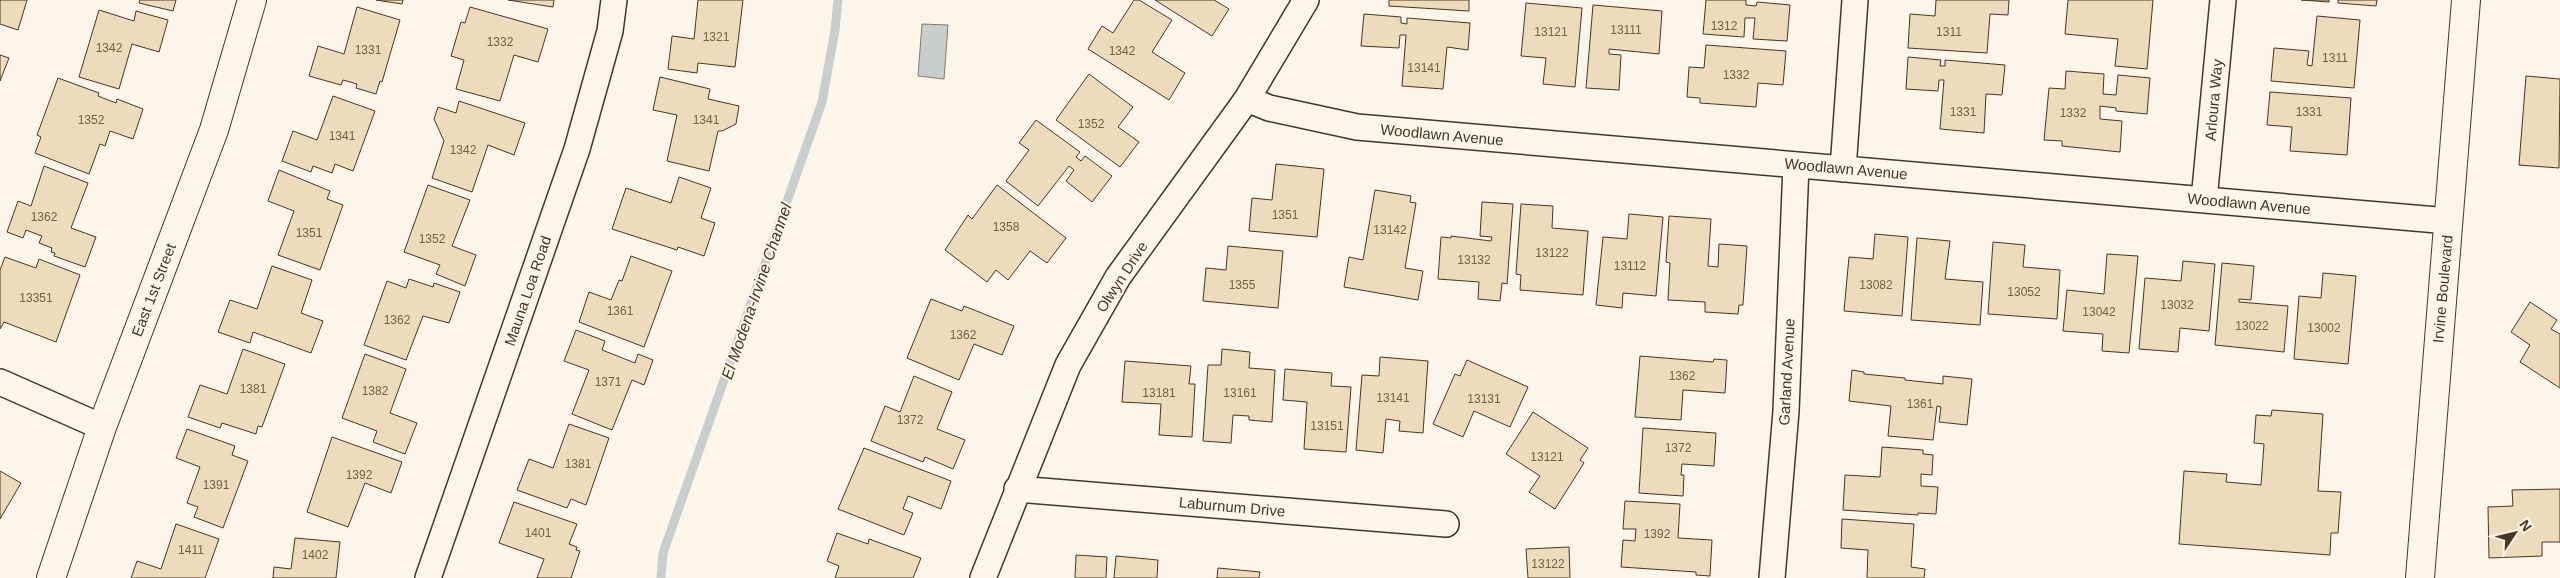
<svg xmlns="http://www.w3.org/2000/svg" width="2560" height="578" viewBox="0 0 2560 578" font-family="Arial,sans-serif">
  <rect width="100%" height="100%" fill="#fbf6e9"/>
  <!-- water -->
  <path fill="#c9cecd" stroke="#887966" d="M922,24l26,1 -4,54 -26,-3z"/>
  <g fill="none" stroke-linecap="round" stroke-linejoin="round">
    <!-- stream -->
    <path stroke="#c9cecd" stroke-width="9" d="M661,578l2,-25 159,-451 13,-72 3,-30"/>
  </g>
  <!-- building -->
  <path fill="#ecdcbc" stroke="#4a3520" d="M0,0h27l-9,30 -18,-6z
    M140,0h36l-3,11 -34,-8z
    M376,0h27l-1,4z
    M508,0h46l-1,7z
    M698,0h45l-8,67 -37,-4 -1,10 -29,-4 4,-33 22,3z
    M1134,0h5l33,20 -20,32 33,21 -16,27 -81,-51 14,-23 11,7z
    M1155,0h59l15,9 -17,27z
    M1389,0h80v11l-80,-5z
    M1706,0h40v5l10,1 1,-4 33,3 -3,36 -34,-2 2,-21h-10l-1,19 -41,-3z
    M1936,0h73l-1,15 -18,-1 -3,39 -79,-5 2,-34 25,2z
    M2068,0h85l-6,69 -32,-3 3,-27 -53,-5z
    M2301,0h28v2z
    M2338,0h39l-1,6 -38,-3z
    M1526,3l56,5 -7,79 -32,-3 3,-26 -25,-2z
    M1593,5l69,6 -3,43 -50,-5v5l12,1 -2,35 -33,-2z
    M357,7l43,13 -18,62 -2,-1 -4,13 -20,-6 1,-4 -14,-4 -2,5 -32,-9 9,-30 26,8z
    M470,7l78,22 -10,33 -24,-7 -14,46 -44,-12 8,-29 -13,-4 10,-34 4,1z
    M99,10l35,11 2,-10 32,9 -9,32 -27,-8 -13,45 -40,-12z
    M1364,14l37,3v6l6,1v-6l63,5 -2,27 -21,-3 -4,42 -41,-3 4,-51h-6l-1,13 -38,-2z
    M2317,16l43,4 -6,68 -83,-7 3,-33 35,3 -2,14 5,1z
    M1706,45l80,6 -3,34 -25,-2 -2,24 -56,-4v-5l-13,-1 2,-30 15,1z
    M0,55l9,3 -9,23z
    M1908,57l33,3 -1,6h5v-6l60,5 -3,30 -16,-1 -2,39 -44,-4 4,-49h-5l-1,11 -32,-2z
    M2066,71l38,3 -1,20 13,1 2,-20 32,3 -3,36 -31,-3v-3l-16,-2v13l22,2 -2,31 -58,-6v-5l-18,-1 5,-52 16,1z
    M1089,74l44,33 -15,20 21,15 -19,25 -64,-47z
    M2526,76l34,3 -1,89 -40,-3z
    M660,77l50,12 -2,10 31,7 -3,18 -14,7h-4l-9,40 -42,-10 10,-46 -24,-5z
    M58,78l41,15 -1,3 18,7 1,-4 26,10 -10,30 -23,-8 -5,15 -5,-2 -11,30 -54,-21 6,-16 -4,-2z
    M2270,92l81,6 -4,57 -57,-4 2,-24 -25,-2z
    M333,96l42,15 -22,60 -18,-7 -3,9 -19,-7 -2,6 -29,-11 11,-30 24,9z
    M459,101l66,22 -11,32 -26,-10 -16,47 -40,-14 12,-37 -10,-22 4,-12 18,6z
    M1036,120l44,32 -4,5 5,4 4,-5 27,20 -20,26 -26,-21 8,-11 -5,-4 -31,40 -32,-25 23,-31 -10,-7z
    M1276,164l48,5 -7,68 -68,-6 3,-33 20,2z
    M44,166l44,17 -17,45 25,9 -11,30 -31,-11 1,-3 -4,-1 1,-4 -13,-5 3,-7 -16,-6 -3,8 -16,-6 11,-31 13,5z
    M279,170l51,21 -3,8 16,6 -23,65 -42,-15 16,-44 -26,-10z
    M679,177l32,11 -10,30 14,5 -11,33 -26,-9 -1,3 -65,-21 14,-41 45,15z
    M428,185l42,15 -18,46 24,9 -11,31 -29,-12 4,-9 -36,-13z
    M997,185l69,53 -19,25 -17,-12 -22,29 -12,-10 -9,12 -42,-32 23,-35 4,4z
    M1375,190l36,6 -1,6 6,1 -11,65 18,3 -5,29 -74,-13 5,-30 14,3z
    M1482,202l31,2 -6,80 -5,-1 -2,18 -22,-2 1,-17 -41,-3 3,-42 10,1v-2l40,5 1,-4 -12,-1z
    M1521,204l32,2 -1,22 36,3 -5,64 -63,-5 1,-15 -5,-1z
    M1629,214l34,3 -7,79 -33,-3 -1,15 -26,-3 7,-68 24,2z
    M1669,216l42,3 -3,47 10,1 1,-23 28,2 -4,59h-4l-1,9 -33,-2v-10l-37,-2 2,-37 -4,-1z
    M1875,234l33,3 -6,79 -58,-5 5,-54 24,2z
    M1917,238l33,3 -5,38 38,3 -3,43 -69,-5z
    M1993,242l32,3 -2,22 37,3 -3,49 -69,-5z
    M1228,246l55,5 -5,57 -75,-7 3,-33 20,2z
    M2107,254l31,2 -9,97 -27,-2 1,-17 -40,-3 4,-41 37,4z
    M631,256l41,15 -28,76 -65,-25 10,-30 22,8 8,-20 3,1z
    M5,257l31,11 3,-9 41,16 -24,67 -52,-20 -4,7v-59z
    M2183,261l32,3 -6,67 -29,-3 -2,24 -39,-3 6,-71 36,3z
    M2222,263l32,3 -3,34 -12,-1v3l49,4 -4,46 -69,-7z
    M272,266l40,14 -11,33 22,8 -12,32 -58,-21 -3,11 -32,-11 12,-32 27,9z
    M2323,273l33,3 -8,88 -54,-5 5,-63 22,2z
    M409,279l24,8 1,-4 26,9 -11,31 -26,-7 -17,44 -42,-15 23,-64 19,7z
    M931,299l31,12 2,-5 50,20 -12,29 -28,-11 -15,36 -52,-22z
    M2530,302l27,18 -6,9 9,5v54l-40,-26 10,-17 -19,-13z
    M576,330l29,11 -3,9 33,13 3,-9 15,6 -9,25 -12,-5 -20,50 -40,-16 17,-44 -25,-9z
    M243,349l42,15 -23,63 -4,-1 -2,8 -34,-11 -2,5 -32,-11 12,-32 27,9z
    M1222,349l28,3 -1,16 26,2 -3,52 -23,-2v-4l-16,-1 -2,28 -28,-2 5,-76h13z
    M365,354l41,15 -16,44 27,10 -12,31 -32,-12 4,-11 -35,-13z
    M1640,356l73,6 1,-3 13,1 -2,33 -42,-3 -2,30 -46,-3z
    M1380,357l48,4 -5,72 -24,-2 1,-10 -14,-2 -3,34 -27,-3 6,-75 17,1z
    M1467,360l61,27 -18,40 -36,-16 -11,26 -30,-13 22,-50 5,2z
    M1125,361l66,5 -2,18h6l-3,53 -33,-2 2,-31 -39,-2z
    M1285,369l47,4 -1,13 20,1 -5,65 -42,-3 3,-47 -24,-2z
    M1852,370l12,2v2l41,4v2l38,4v-8l29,3 -5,46 -28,-3 2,-15 -4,-1 -4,34 -45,-4 3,-30 -42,-5z
    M914,376l38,16 -15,37 28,11 -12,29 -28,-12 -2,5 -52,-21 14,-35 15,6z
    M2272,410l51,4 -5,77 23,1 -3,41h-7l-1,22 -151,-11 5,-73 43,3 -1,8 35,3 3,-41 -10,-1 2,-28 15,1z
    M1533,412l55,36 -8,12 4,3 -29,46 -26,-17 11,-16 -34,-22z
    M569,424l40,14 -23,67 -15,-6 -4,9 -50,-18 12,-31 24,9z
    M1643,428l73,5 -2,33 -32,-2 -1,11h3l-1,21 -44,-3z
    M187,429l48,17 -3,9 16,6 -25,67 -29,-11 4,-10 -11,-4 13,-36 -24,-9z
    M332,437l70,25 -11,31 -26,-10 -17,44 -41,-15z
    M1882,447l41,3v4l10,1 -1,20 -11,-1v12l17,1 -2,27 -18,-1v2l-75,-5 2,-35 35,2z
    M864,448l87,33 -10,28 -33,-13 -5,13 10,4 -9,22 -66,-26z
    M0,471l21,12 -21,36z
    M2560,489v53h-18v14l-53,2 -1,-51 25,-1 -1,-16z
    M1625,501l55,3 -2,34 34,2 -2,36 -14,-1v-3l-75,-5 2,-27 12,1 1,-12h-13z
    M514,502l63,22 -8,20 8,3 -1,3 4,1 -9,27h-34l7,-19 -45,-16z
    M1842,519l72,5 -3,43 14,2 -1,9h-57l1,-28 -27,-2z
    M176,524l43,15 -14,39h-74l6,-17 24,8z
    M837,533l31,11 1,-5 52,19 -8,20h-78l4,-12 -12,-5z
    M295,538l45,4 -4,36h-63l1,-11 17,2z
    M1569,547l1,31h-42l-2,-29z
    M1076,555l31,2 -1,21h-31z
    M1116,556l42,4 -1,18h-43z
    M1218,568l42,4 -1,6h-42z"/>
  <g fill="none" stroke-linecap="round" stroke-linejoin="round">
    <!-- minor casing -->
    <g stroke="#4a3520" stroke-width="28">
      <path id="minor" d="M1247,99l22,9 88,19 1092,94
        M1843,169l12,-169
        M2204,200l19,-200
        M0,382l102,45
        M1017,489l429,35
        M428,578l149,-429 33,-118 4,-31
        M983,578l85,-213 50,-88 129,-178 59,-99
        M1772,578l14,-167 10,-246"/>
    </g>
    <!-- secondary casing -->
    <g stroke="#4a3520" stroke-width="30">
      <path id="secondary" d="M51,578l51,-151 112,-297 38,-130"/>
    </g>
    <!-- primary casing -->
    <g stroke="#4a3520" stroke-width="30">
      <path id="primary" d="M2420,578l46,-578"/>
    </g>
    <!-- minor -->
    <use href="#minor" stroke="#fbf6e9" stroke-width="25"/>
    <!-- secondary -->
    <use href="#secondary" stroke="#fbf6e9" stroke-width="28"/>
    <!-- primary -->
    <use href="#primary" stroke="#fbf6e9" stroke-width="28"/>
  </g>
  <g text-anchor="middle" stroke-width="4" stroke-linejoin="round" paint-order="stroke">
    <!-- number labels -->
    <g font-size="12" fill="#725f47">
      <text x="1724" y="30">1312</text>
      <text x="1626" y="34">13111</text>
      <text x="1551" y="36">13121</text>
      <text x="1949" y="36">1311</text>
      <text x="716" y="41">1321</text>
      <text x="500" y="46">1332</text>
      <text x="109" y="52">1342</text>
      <text x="368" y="54">1331</text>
      <text x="1122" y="55">1342</text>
      <text x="2335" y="62">1311</text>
      <text x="1424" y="72">13141</text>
      <text x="1736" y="79">1332</text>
      <text x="1963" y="116">1331</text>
      <text x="2309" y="116">1331</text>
      <text x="2073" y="117">1332</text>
      <text x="91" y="124">1352</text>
      <text x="706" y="124">1341</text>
      <text x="1091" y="128">1352</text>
      <text x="342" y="140">1341</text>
      <text x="463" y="154">1342</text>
      <text x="1285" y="219">1351</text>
      <text x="44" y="221">1362</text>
      <text x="1006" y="231">1358</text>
      <text x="1390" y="234">13142</text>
      <text x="309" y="237">1351</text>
      <text x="432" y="243">1352</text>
      <text x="1552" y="257">13122</text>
      <text x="1474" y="264">13132</text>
      <text x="1630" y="270">13112</text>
      <text x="1242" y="289">1355</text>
      <text x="1876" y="289">13082</text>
      <text x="2024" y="296">13052</text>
      <text x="36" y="302">13351</text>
      <text x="2177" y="309">13032</text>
      <text x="620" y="315">1361</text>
      <text x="2099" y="316">13042</text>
      <text x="397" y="324">1362</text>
      <text x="2252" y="330">13022</text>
      <text x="2324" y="332">13002</text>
      <text x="963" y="339">1362</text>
      <text x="1682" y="380">1362</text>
      <text x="608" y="386">1371</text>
      <text x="253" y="393">1381</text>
      <text x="375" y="395">1382</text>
      <text x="1159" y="397">13181</text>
      <text x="1240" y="397">13161</text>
      <text x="1393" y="402">13141</text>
      <text x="1484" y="403">13131</text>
      <text x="1920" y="408">1361</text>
      <text x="910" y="424">1372</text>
      <text x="1327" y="430">13151</text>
      <text x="1678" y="452">1372</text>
      <text x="1547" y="461">13121</text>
      <text x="578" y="468">1381</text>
      <text x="359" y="479">1392</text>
      <text x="216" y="489">1391</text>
      <text x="538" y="537">1401</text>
      <text x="1657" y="538">1392</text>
      <text x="191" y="554">1411</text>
      <text x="315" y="559">1402</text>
      <text x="1548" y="568">13122</text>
    </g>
    <!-- street labels -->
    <g font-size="15" fill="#4a3520" stroke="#fbf6e9">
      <text transform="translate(2214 100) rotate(-85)" y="5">Arloura Way</text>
      <text transform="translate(1442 135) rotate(5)" y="5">Woodlawn Avenue</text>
      <text transform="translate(1846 169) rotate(5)" y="5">Woodlawn Avenue</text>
      <text transform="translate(2249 204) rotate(5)" y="5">Woodlawn Avenue</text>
      <text transform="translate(1122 277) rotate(-57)" y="5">Olwyn Drive</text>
      <text transform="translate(2443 289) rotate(-85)" y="5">Irvine Boulevard</text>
      <text transform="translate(154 290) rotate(-69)" y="5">East 1st Street</text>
      <text transform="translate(528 291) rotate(-71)" y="5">Mauna Loa Road</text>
      <text transform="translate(1787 372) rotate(-87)" y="5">Garland Avenue</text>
      <text transform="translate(1232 507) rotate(5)" y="5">Laburnum Drive</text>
    </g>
    <!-- water labels -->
    <g font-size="16" font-style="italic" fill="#4a3520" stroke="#fbf6e9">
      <text transform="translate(756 291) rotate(-71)" y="6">El Modena-Irvine Channel</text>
    </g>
  </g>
  <!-- north arrow -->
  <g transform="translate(2515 533) rotate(55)" stroke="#fbf6e9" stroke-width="4" paint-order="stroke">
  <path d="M0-4L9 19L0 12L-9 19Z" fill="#4a3520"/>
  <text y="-8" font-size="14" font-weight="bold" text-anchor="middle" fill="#4a3520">N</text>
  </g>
</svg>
